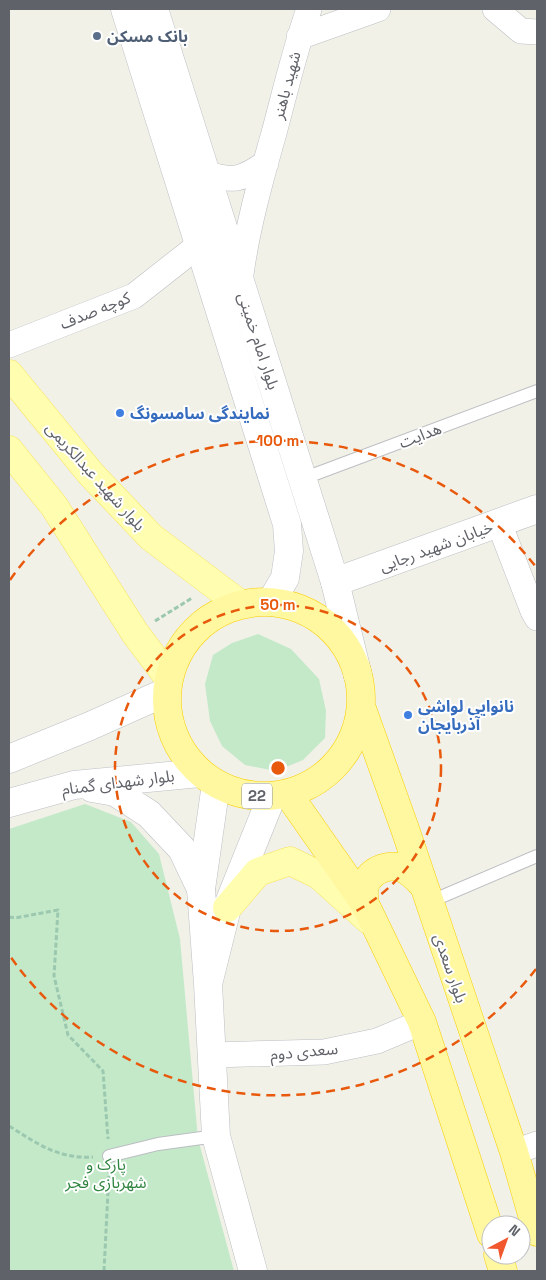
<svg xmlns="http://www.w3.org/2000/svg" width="546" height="1280" viewBox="0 0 546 1280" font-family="'Space Grotesk','Noto Sans Arabic',sans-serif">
  <rect width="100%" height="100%" fill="#f1f1e8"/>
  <!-- green -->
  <path fill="#c3e9c9" d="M258,634l33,15 28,30 7,32 -1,27 -22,22 -27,11 -31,-6 -23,-19 -12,-25 -5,-37 8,-29 19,-12z
    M85,804l46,18 28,32 21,85 18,200 36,132h-225v-442z"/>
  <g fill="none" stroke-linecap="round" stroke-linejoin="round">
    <!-- service casing -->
    <g stroke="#bcbec3" stroke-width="14">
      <path id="service" d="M302,479l235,-88
        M429,902l108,-46
        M109,1156l49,-12 58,-8"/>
    </g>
    <!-- minor casing -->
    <g stroke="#bcbec3" stroke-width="26">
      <path id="minor" d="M495,9l26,22 16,1
        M299,37l79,-28
        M206,173c27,10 37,6 60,-10
        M240,282c6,-50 20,-100 34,-149 11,-41 21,-84 35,-124
        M9,345l125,-49 65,-51
        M499,523l34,88 4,7
        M212,1055l112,-3 53,-11 45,-19
        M514,1152l23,-8"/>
    </g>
    <!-- tertiary casing -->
    <g stroke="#bcbec3" stroke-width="29">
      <path id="tertiary" d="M335,582l202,-73
        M216,784l-15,105 7,95 19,-76 45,-112
        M208,984l8,152 37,135"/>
    </g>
    <!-- secondary casing -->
    <g stroke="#bdbfc5" stroke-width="29">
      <path id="secondary" d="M125,9l162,515 2,27 -4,27 -14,24
        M154,9l181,573 23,94
        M9,759l81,-33 76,-34
        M92,788l23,4 34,22 33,35 19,40
        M9,803l65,-18 126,-12"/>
    </g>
    <!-- primary casing -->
    <g stroke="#f8e25a" stroke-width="29">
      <path id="primary" d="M9,374l82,100 60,63 89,67
        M9,450l45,56 81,127 33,44
        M227,908l31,-36 32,-11 29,14 50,45"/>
    </g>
    <!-- trunk casing -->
    <g stroke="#f9ce00" stroke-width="29">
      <path id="trunk" d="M167 699a97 97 0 1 1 194 0a97 97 0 1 1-194 0Z
        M361,706l44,123 109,323 23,80
        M288,794l77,110 57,118 69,212
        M365,904c-1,-6 -2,-13 0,-19 6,-16 26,-23 41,-15 7,4 12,10 18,16
        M498,1255l5,16"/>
    </g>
    <!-- path -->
    <path stroke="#9bc8af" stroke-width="3" stroke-dasharray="5 2.5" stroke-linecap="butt" d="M155,621l37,-23
      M9,917l6,1 43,-8 -4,66 14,59 35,36 5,68
      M9,1126c29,18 49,33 84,31
      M104,1271l5,-99"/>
    <!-- service -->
    <use href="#service" stroke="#fff" stroke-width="12"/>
    <!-- minor -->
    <use href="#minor" stroke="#fff" stroke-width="25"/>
    <!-- tertiary -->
    <use href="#tertiary" stroke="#fff" stroke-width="28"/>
    <!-- secondary -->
    <use href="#secondary" stroke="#fff" stroke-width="28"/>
    <!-- primary -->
    <use href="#primary" stroke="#fffdaf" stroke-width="28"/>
    <!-- trunk -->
    <use href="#trunk" stroke="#fff8a0" stroke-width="28"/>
  </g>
  <!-- distance rings -->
  <g fill="none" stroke="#e8590c" stroke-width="2.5" stroke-dasharray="9 6">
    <circle cx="278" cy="768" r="163"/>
    <path d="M536 969A327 327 0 0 1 10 956M10 580A327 327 0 0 1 536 567"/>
  </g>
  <!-- markers -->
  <circle fill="#5c6f8a" stroke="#fff" stroke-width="2" cx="97" cy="36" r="5"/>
  <g fill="#3f7fe0" stroke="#fff" stroke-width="2">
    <circle cx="120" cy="413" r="5"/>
    <circle cx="408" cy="715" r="5"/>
  </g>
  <g text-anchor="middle" stroke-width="4" stroke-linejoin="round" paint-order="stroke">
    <!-- shield labels -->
    <rect fill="#fff" stroke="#8f9195" stroke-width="1" x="242" y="783.5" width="30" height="25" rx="4"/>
    <g font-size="15" font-weight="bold" fill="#5f6268">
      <text x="257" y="801">22</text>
    </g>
    <!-- service labels -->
    <g font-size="16" font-weight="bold" fill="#4e5e75" stroke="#fff" text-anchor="start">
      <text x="107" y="42">بانک مسکن</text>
    </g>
    <!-- street labels -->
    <g font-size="16" fill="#5f6268" stroke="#fff">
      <text transform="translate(286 85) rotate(-75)" y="6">شهید باهنر</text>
      <text transform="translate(95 310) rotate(-22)" y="6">کوچه صدف</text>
      <text transform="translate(259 341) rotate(72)" y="6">بلوار امام خمینی</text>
      <text transform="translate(420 435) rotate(-21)" y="6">هدایت</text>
      <text transform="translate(96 476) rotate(48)" y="6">بلوار شهید عبدالکریمی</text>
      <text transform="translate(436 546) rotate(-20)" y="6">خیابان شهید رجایی</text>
      <text transform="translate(118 782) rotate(-7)" y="6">بلوار شهدای گمنام</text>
      <text transform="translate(451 968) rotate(71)" y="6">بلوار سعدی</text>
      <text transform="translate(304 1051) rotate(-5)" y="6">سعدی دوم</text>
    </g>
    <!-- shop labels -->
    <g font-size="16" font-weight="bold" fill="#366cbe" stroke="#fff" text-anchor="start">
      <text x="130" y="419">نمایندگی سامسونگ</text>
      <text x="418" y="712">نانوایی لواشی<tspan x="418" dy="18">آذربایجان</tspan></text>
    </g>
    <!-- park labels -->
    <g font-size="16" fill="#308541" stroke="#fff">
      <text x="106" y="1170">پارک و<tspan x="106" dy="18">شهربازی فجر</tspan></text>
    </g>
  </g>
  <circle cx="278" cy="768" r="8" fill="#e8590c" stroke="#fff" stroke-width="2.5"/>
  <g font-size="15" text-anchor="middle" font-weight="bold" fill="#e8590c" stroke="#fff" stroke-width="4" stroke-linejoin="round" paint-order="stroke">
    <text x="278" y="446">100 m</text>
    <text x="278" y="610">50 m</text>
  </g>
  <!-- border -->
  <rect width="546" height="1280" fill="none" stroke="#5f6268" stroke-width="20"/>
  <!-- north arrow -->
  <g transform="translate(506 1240) rotate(41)"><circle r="24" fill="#ffffff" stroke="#bfc0c3"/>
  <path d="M0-4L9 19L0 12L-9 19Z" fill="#f2582d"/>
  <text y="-8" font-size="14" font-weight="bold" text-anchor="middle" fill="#5f6268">N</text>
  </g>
</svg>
